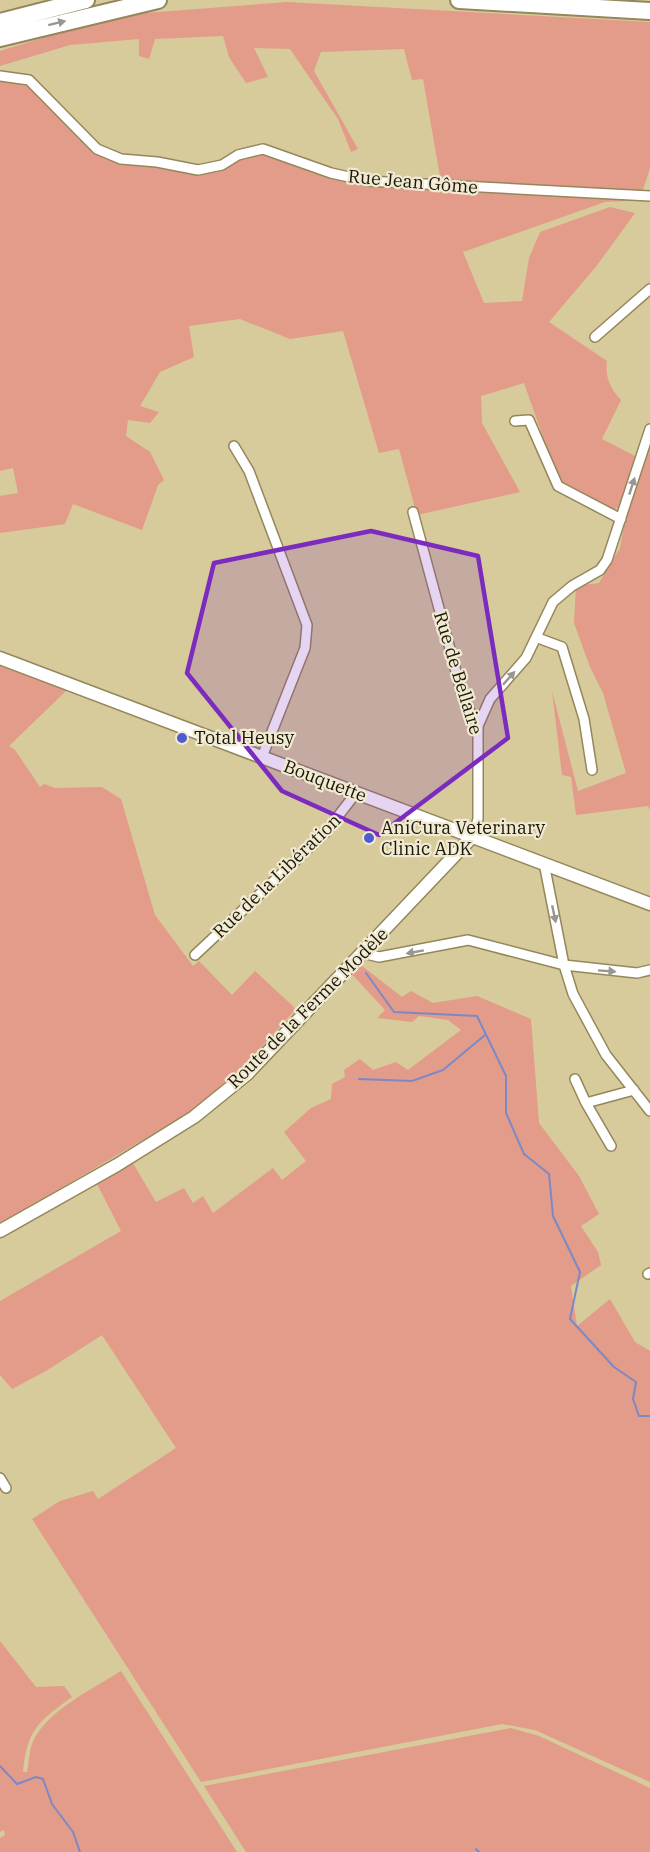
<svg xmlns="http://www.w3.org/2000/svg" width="650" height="1852" viewBox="0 0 650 1852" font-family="'IBM Plex Serif',serif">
  <rect width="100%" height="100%" fill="#d7ca9b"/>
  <!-- green -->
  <path fill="#e39b8a" d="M287,2l363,20v146l-8,25 -201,-11 -18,-103 -11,1 -8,-31 -83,3 -7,19 44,78 -7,3 -13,-33 -48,-70 -36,-1 14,29 -22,6 -17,-26 -6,-21 -68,3 -6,20 -10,-3v-17l-69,6 -70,21v-15l85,-26 60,-12z
    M6,80l22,7 23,20 43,44 72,16 34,5 19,-1 22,-14 19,-4 91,30 276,15 -1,3 -21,1 -142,50 21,51 38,-2 7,-43 11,-26 70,-25 25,6 -37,51 -49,58 58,39c-2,16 3,27 14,39l-19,39 35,18 -17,50 -8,3 -53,-28 -35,-99 -43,13 1,27 38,69 -103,23 -18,-66 -20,4 -36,-122 -53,8 -50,-20 -51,7 5,31 -34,15 -20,34 19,6 -9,11 -22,-3 -2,16 24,16 14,28 -6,5 -16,45 -69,-26 -8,20 -65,9v-37l18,-3 -5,-25 -13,3v-390z
    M650,432v378l-2,-4 -72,9 -5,-38 -9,-2 -10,-84 26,100 48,-18 -23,-80 -13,-26 -16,-44 2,-37 23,-3 21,-35 7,-38z
    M0,664l67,26 -58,56 6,4 25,37 4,-3 11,4 47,-1 19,12 34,116 38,51 6,-5 33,34 23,-24 41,38 -51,56 -55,47 -190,112z
    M357,962l45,35 9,-6 22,12 44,-7 54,23 8,104 40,53 20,38 -18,12 17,26 3,13 -30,21 6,40 33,-27 25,43 15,9v431l-115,-52 -33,-6 -301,58 -169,-263 28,-18 33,-10 5,8 78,-51 -74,-113 -56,36 -34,18 -12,-14v-74l121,-70 -26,-51 36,-20 25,42 28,-14 9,15 10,-7 10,17 60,-45 9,12 24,-19 -22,-29 27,-24 20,-9 1,-15 13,-7 -1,-7 16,-11 13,11 23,-8 12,8 53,-40 -13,-10 -29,-4 -7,6 -35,-4 8,-8 -36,-39z
    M0,1641l36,46 28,-1 8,11c-33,24 -45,32 -49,75h4c2,-9 2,-19 5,-28 12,-32 61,-55 89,-73l116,181h-237v-14l5,-3 -1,-5 -4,2z
    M511,1728l28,8 111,52v64h-404l-42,-66z"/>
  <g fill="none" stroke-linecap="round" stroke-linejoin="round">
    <!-- stream -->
    <path stroke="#7b89c6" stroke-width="2" d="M366,973l28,39 83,4 29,60v37l18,41 25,20 4,42 27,56 -10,47 44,48 22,15 -3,17 6,17h11
      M359,1079l53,2 31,-11 42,-35
      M0,1766l17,18 19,-7 7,2 9,25 21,28 7,20
      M476,1849l3,3"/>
    <!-- street casing -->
    <g stroke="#94875b" stroke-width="12">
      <path id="street" d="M0,76l29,4 68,69 24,10 36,3 41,8 24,-5 16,-10 25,-6 68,24 36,8 283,15
        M595,337l55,-48
        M515,421l14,-1 29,66 63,33
        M234,446l15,25 58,154 -2,23 -43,109
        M413,512l51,189 14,25v93l-5,17
        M538,638l24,9 22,72 8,51
        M478,726l12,-27 36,-41 27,-56 19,-16 28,-16 7,-10 43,-131
        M544,863l20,102 9,29 33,61 44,56
        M362,953l17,4 89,-17 96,25 73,8 13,-3
        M195,955l130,-122 31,-40
        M575,1079l11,24 25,43
        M586,1103l48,-13
        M648,1274l2,-1
        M0,1478l6,10"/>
    </g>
    <!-- secondary casing -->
    <g stroke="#94875b" stroke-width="15">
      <path id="secondary" d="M0,658l650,246
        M0,1231l117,-66 77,-48 53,-43 226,-238"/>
    </g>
    <!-- highway casing -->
    <g stroke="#94875b" stroke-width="20">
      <path id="highway" d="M459,0l191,11
        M0,22l86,-22
        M0,38l158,-38"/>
    </g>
    <!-- street -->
    <use href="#street" stroke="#fff" stroke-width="9"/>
    <!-- secondary -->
    <use href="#secondary" stroke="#fff" stroke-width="12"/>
    <!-- highway -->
    <use href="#highway" stroke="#fff" stroke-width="16"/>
  </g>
  <!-- one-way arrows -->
  <defs><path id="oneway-solid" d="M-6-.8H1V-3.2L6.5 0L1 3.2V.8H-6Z" transform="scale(1.5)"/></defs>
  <g fill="#98968e">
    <use href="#oneway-solid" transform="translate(57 23) rotate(-14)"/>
    <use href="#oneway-solid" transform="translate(632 486) rotate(-72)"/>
    <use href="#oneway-solid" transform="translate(509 678) rotate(-48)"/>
    <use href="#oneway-solid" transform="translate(554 914) rotate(78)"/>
    <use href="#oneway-solid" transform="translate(415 952) rotate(170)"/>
    <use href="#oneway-solid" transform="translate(607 971) rotate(4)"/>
  </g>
  <!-- marked area -->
  <path fill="#7b2cbf" fill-opacity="0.2" stroke="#7b2cbf" stroke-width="4.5" stroke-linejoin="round" d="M371,531l107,25 30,182 -129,97 -97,-44 -95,-118 27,-110z"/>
  <!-- markers -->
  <g fill="#4f5bd1" stroke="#f1ead3" stroke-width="2">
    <circle cx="182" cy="738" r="6"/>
    <circle cx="369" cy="838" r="6"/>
  </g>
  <g text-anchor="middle" stroke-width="4.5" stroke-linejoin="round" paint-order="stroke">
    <!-- street labels -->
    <g font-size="18" fill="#1b1605" stroke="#f1ead3">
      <text transform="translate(413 182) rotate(5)" y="6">Rue Jean Gôme</text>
      <text transform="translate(458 673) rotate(73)" y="6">Rue de Bellaire</text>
      <text transform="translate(325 781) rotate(21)" y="6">Bouquette</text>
      <text transform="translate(277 876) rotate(-44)" y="6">Rue de la Libération</text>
      <text transform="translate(308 1008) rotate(-45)" y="6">Route de la Ferme Modèle</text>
    </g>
    <!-- poi labels -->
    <g font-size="18" fill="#1b1605" stroke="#f1ead3" text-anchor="start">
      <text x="194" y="744">Total Heusy</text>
      <text x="381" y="834">AniCura Veterinary<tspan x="381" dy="21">Clinic ADK</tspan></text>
    </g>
  </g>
</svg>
